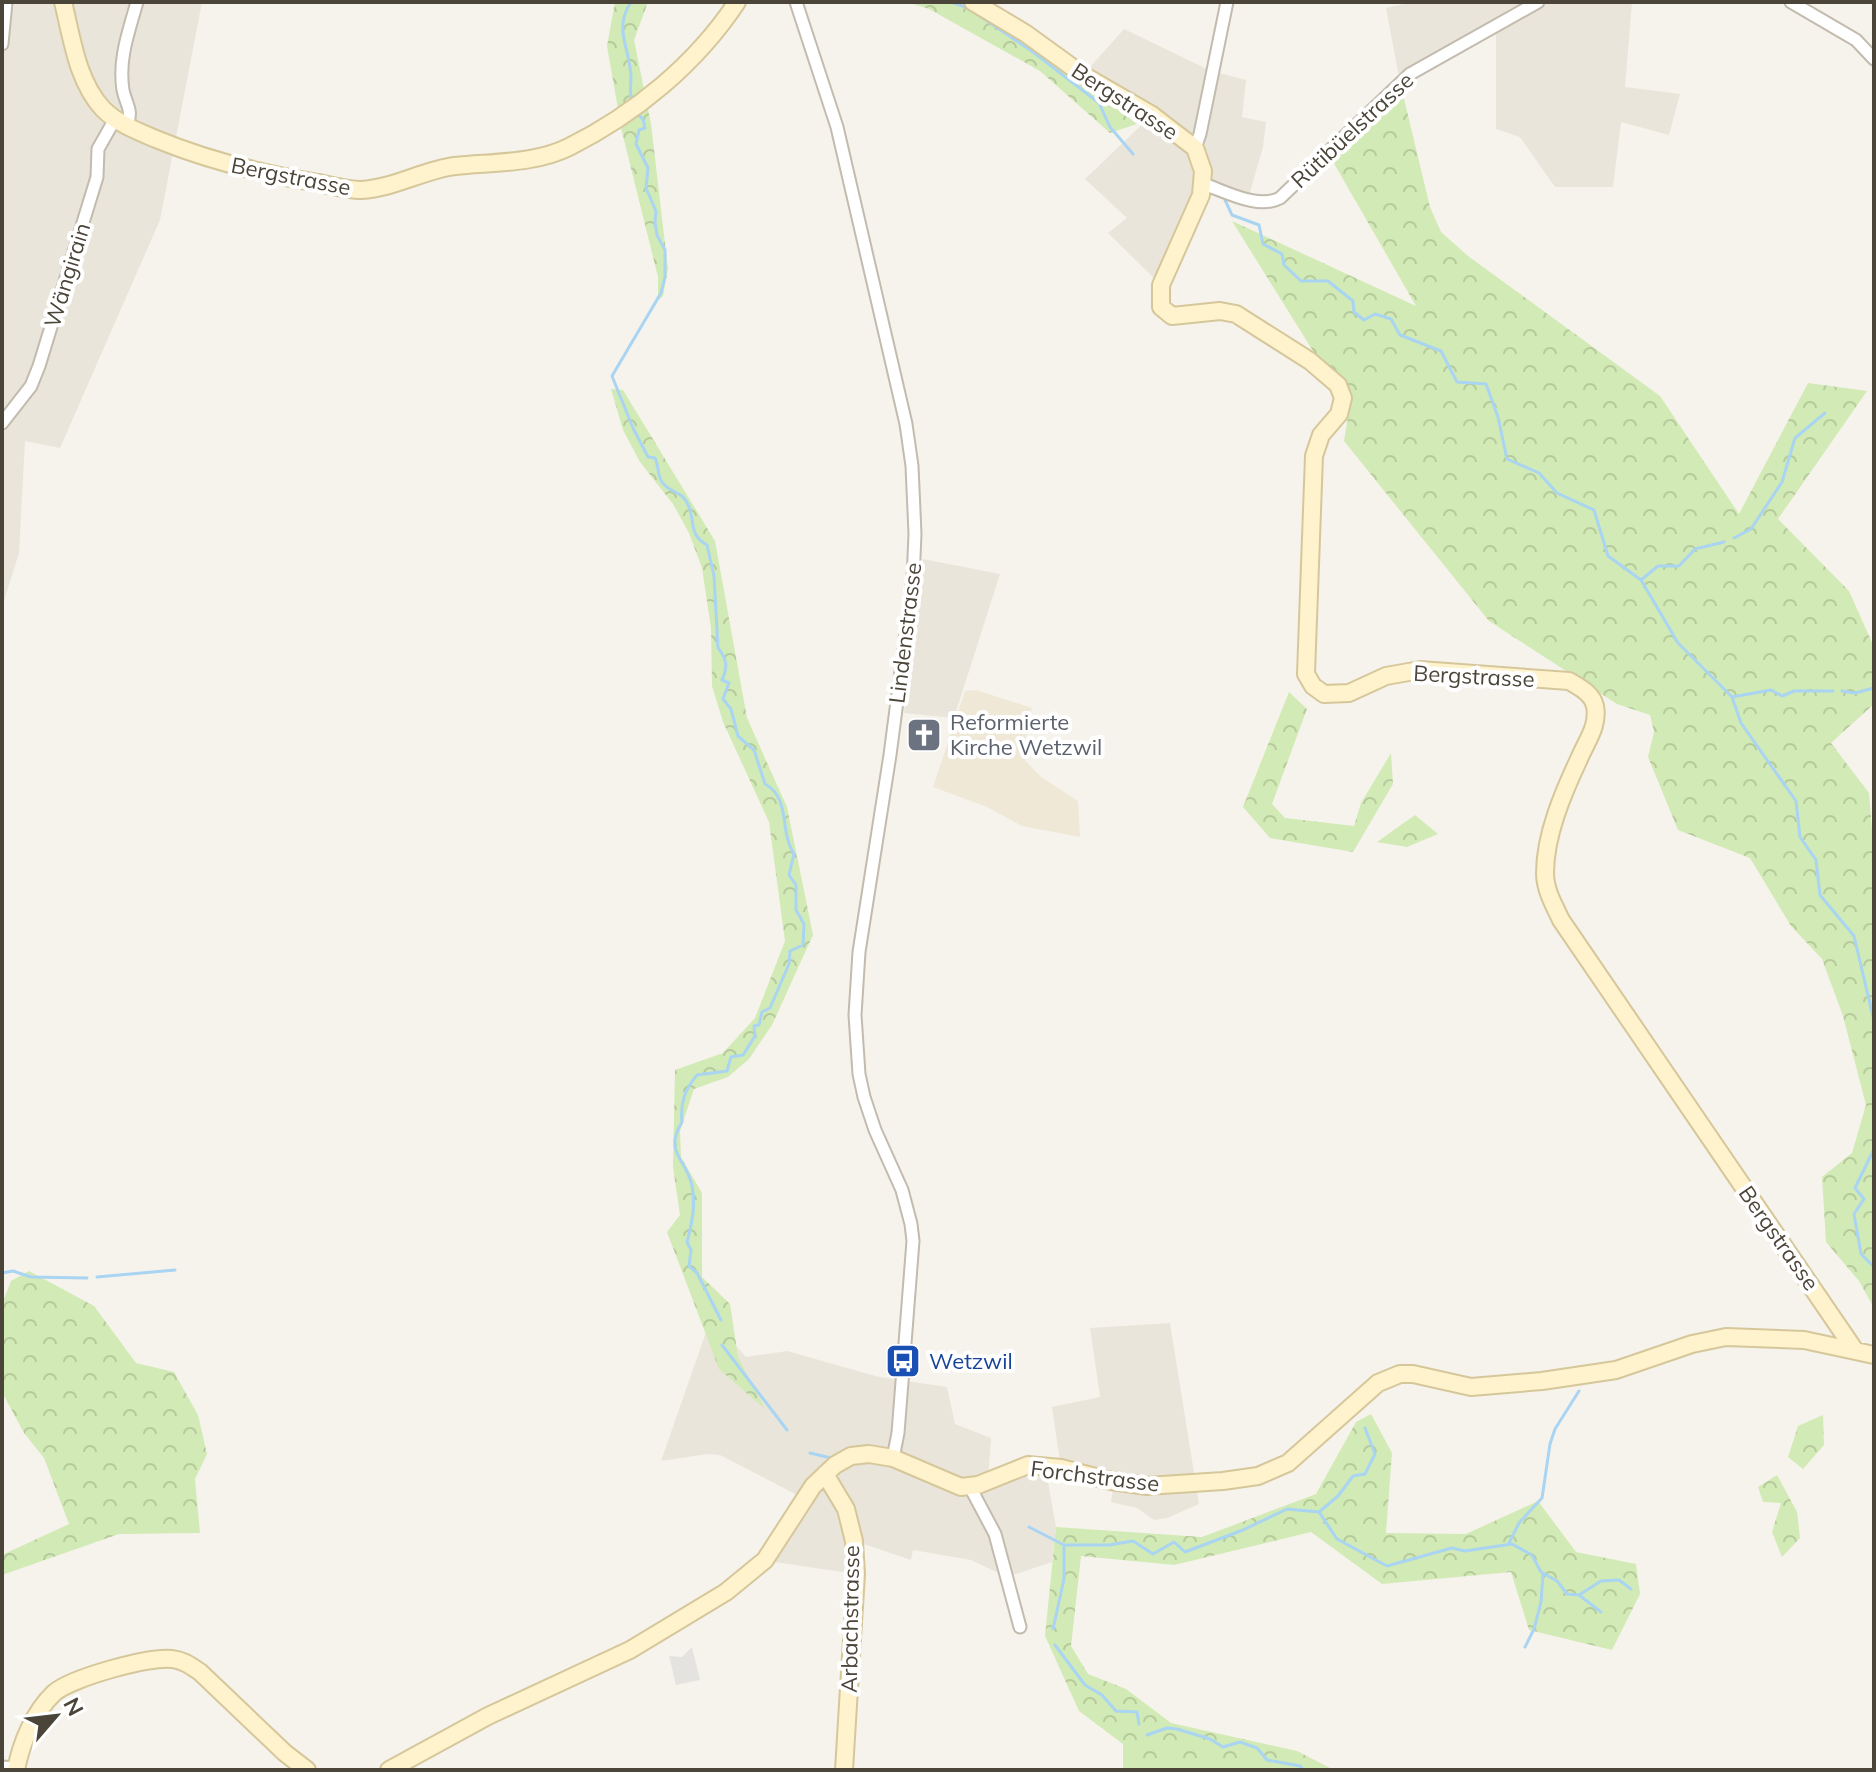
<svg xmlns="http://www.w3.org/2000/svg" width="1876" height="1772" viewBox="0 0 1876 1772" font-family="Mulish,sans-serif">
  <defs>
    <pattern id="forest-crowns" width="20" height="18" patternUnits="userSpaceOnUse" patternTransform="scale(2)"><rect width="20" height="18" fill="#d2eab5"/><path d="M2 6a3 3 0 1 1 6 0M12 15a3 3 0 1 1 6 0" fill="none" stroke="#b6ca9c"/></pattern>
  </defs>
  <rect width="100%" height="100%" fill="#f6f3ec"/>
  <!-- residential -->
  <path fill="#eae5da" d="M2,2h200l-42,218 -100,228 -35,-7 -6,112 -17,54z
    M1412,2h220l-7,85 55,7 -11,41 -48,-13 -8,65h-58l-35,-50 -24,-8v-103l-96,56 -14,-74z
    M1124,29l87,42 35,9 -4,37 24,5 -3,25 -15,52 -45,-15 -42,101 -53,-52 19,-15 -42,-39 67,-64 -69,-40z
    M923,559l77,15 -46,144 -50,-5z
    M711,1318l35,39 41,-6 92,26 68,10 8,37 36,14 -3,42 57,-15 11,62 -4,35 -45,15 -36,-17 -58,-10 -2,10 -56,-19 1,33 -81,-12 17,-25 11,-23 -4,-18 -79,-41 -13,-1 -46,7z
    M1170,1323l29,181 -32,14 -13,2 -17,-12 -26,-6 2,-13 -52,-21 -9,-61 48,-10 -10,-69z"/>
  <!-- education -->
  <path fill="#efe8d6" d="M976,690l56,18 -10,49 19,20 37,24 2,36 -58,-11 -35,-19 -54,-20 32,-96z"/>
  <!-- forest -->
  <path fill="url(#forest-crowns)" d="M615,2h33l-14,38 17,84 17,145 -5,27 -5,4v-23l-36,-145 -15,-86z
    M907,2h58l26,13 146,109 -27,9 -70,-62 -111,-62z
    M1400,82l30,125 11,25 27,24 192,140 79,118 69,-131 59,8 -89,128 71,72 25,56v57l-43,39 38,50 5,63v452l-15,-27 -33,-39 -4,-65 30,-24 14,-48 -23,-89 -21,-57 -31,-33 -41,-68 -72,-28 -30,-73 6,-25 -4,-17 -33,-11 -128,-83 -145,-180 7,-43 -28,-31 -91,-146 184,85 -88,-153z
    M611,389l12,1 92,151 32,177 40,89 26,128 -41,90 -23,34 -21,18 -34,12 -14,42 1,26 21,36v84l28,27 8,53 27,52 -46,-40 -52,-137 13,-17 -7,-48 2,-97 48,-17 32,-35 30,-77 -16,-119 -46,-100 -11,-36 -1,-58 -9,-60 -13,-35 -16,-29 -33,-42 -17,-32z
    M1289,692l18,17 -35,95 13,14 69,8 7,-23 30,-50 2,31 -40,68 -83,-14 -27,-31z
    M1415,815l23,19 -31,13 -30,-5z
    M29,1271l65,35 42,57 38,9 24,43 9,39 -12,25 5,54 -81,1 -117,41v-20l67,-31 -25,-66 -20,-25 -22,-41v-88l9,-23z
    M1371,1414l21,39 -6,80 80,1 72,-33 38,51 60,12 4,30 -28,56 -83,-20 -18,-58 -129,12 -71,-52 -137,33 -93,-9 -10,90 17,28 38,15 45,34 126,28 37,19h-211v-26l-44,-33 -34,-75 11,-109 146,10 114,-43 40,-72z
    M1823,1415l1,30 -21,24 -15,-12 10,-31z
    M1777,1475l20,37 3,26 -18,19 -10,-25 9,-29 -18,-1 -5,-15z"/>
  <!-- parking -->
  <path fill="#e5e3e0" d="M692,1647l8,33 -24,5 -7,-29 13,1z"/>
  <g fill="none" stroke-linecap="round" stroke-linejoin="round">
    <!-- stream -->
    <path stroke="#a9d4f2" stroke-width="3" d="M631,2c-18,27 -1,46 0,75 0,9 -2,16 1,25
      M951,2l20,7
      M977,14l56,38 66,51 11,24 23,27
      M636,113l7,6 2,9 -6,2 -3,14 12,24 -2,20 10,23 -1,11 2,13 8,15v27l-4,16 -49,83 21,52 15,29 7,1c4,8 2,17 7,24 7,11 21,8 27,25 6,16 0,28 18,38l7,31 4,72c9,11 10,19 4,32l7,3 -6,16 8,10 7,27 16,14 11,34c26,14 14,47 29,70l-5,21 7,10v25l8,14 -1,21 -13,6 -1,13 -19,44 -8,4 -3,13 -5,1 1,10 -12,19 -12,2 -4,14 -30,4c-12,14 -17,28 -15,47 -19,31 5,37 10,64 4,19 0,38 -5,56l4,8 -2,16 8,7 24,47
      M1225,200l7,15 27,10 4,19 19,10 2,11 17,16h27l25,20 1,11 10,8 11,-6 16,5 9,16 41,16 16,31 29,2 12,33 9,42 32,14 18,20 37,17 14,46 33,24 37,63 54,54 9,26 55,78 4,36 16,23 4,35 34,41 20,85
      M1734,538l17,-9 31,-47 13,-44 30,-25
      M1641,580l17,-14h21l16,-17 29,-7
      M1842,691l13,2 19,-5
      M1732,697l39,-7 11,6 12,-5h39
      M1874,1149l-19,39 9,11 -10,15 7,40 13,13
      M2,1273l11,-2 18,6 56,1
      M97,1277l78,-7
      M722,1345l65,85
      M810,1453l21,5
      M1319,1512l19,-16 15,-20 12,-2 10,-20 -10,-26
      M1029,1527l35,18h45l24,-4 20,13 21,-12 11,10 58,-22 44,-21 32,3 18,27 50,27 65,-18 13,3 47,-7 20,11 9,17 16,9 10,13 12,1 22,-14 18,-1 12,9
      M1509,1543l10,-20 23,-25 8,-54 5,-15 24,-38
      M1579,1595l22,17
      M1053,1629l11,-50v-33
      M1055,1645l30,40 17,10 14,16 21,1 2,12
      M1525,1647l9,-18 7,-27 2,-28
      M1147,1735l20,-7 10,1 33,10 13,8 17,-5 17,6 10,12 33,6 4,4"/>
    <!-- street casing -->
    <g stroke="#c2bbae" stroke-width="15">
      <path id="street" d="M796,2l41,125 69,297 6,42 3,68 -2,45 -23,176 -31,197 -4,63 4,59 5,23 11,33 27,60 9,34 2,17 -15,192 -5,25
        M1791,2l65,38 18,19
        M2,44l4,-42
        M126,126c8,-15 0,-21 -3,-36 -5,-31 6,-59 14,-88
        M1195,148l5,-14 27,-132
        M1203,184c22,7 55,26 77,14l130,-124 128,-72
        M2,423l29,-37 8,-20 58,-189 1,-28 17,-30
        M970,1487l25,47 25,93
        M2,1767l14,1"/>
    </g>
    <!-- secondary casing -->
    <g stroke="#d6c79b" stroke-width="20">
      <path id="secondary" d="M63,2c9,36 14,79 40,107 15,15 34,22 53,30 53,22 107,35 163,44 14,3 29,7 42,7 34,-2 62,-20 94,-24 38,-4 80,-2 114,-19 66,-33 127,-83 168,-145
        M973,2l52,31 58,42 69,40 43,33 8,23 -2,24 -40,90v22l11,9 48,-5 16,3 74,47 28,24 5,13 -4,16 -18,21 -7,21 -8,218 7,12 11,8 25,-1 37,-17 34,-6 149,11c10,6 23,12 26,25 4,20 -9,36 -16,53 -16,34 -34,76 -34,114 0,17 9,32 16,47l293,429
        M825,1474l21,35 8,32 2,33 -12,196
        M16,1770c5,-27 18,-58 38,-77 17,-15 95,-37 118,-34 11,1 19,7 28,13l85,81 22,17
        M389,1770l99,-54 142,-66 96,-58 39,-32 48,-74 22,-21 16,-9 18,-2 24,4 68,29 17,-2 50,-20 33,3 50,13 36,5 76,-5 35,-5 30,-13 90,-80 22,-9h13l58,13 71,-6 74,-11 76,-26 34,-7 78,3 70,15"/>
    </g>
    <!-- street -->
    <use href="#street" stroke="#fff" stroke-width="11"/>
    <!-- secondary -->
    <use href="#secondary" stroke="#fff3cd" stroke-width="16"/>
  </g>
  <!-- icons -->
  <defs>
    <g id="church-square" transform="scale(1.8)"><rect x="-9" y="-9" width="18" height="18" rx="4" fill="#6b7280" stroke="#fff"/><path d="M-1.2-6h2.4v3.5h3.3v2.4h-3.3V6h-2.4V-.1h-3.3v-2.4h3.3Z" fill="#fff"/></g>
    <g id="bus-square" transform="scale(1.8)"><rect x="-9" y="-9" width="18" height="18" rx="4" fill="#1a4fb4" stroke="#fff"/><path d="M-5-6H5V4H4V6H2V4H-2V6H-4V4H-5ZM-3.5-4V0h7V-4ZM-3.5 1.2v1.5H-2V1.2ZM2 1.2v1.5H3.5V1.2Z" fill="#fff"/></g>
  </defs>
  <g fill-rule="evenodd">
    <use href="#church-square" x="924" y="735"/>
    <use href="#bus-square" x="903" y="1361"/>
  </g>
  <g text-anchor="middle" stroke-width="8" stroke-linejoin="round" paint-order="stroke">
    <!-- street labels -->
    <g font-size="22" fill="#4b4439" stroke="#fff">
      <text transform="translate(1125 101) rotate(33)" y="8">Bergstrasse</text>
      <text transform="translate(1352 130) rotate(-43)" y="8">Rütibüelstrasse</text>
      <text transform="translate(291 176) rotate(11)" y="8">Bergstrasse</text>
      <text transform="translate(67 275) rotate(-73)" y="8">Wängirain</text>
      <text transform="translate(905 633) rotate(-83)" y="8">Lindenstrasse</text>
      <text transform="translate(1474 676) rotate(3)" y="8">Bergstrasse</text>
      <text transform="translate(1779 1238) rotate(55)" y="8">Bergstrasse</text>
      <text transform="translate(1095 1476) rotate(7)" y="8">Forchstrasse</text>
      <text transform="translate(850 1619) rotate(-89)" y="8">Arbachstrasse</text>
    </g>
    <!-- worship labels -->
    <g font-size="22" fill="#5b616d" stroke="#fff" text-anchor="start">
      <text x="950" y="730">Reformierte<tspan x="950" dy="25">Kirche Wetzwil</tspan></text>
    </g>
    <!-- transit labels -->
    <g font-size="22" fill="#164399" stroke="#fff" text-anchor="start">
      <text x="929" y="1369">Wetzwil</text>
    </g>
  </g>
  <!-- border -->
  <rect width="1876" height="1772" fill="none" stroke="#4b4439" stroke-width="8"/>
  <!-- north arrow -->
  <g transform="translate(56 1716) rotate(62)" stroke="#ffffff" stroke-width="6" paint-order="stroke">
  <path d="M0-6L14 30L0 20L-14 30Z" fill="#4b4439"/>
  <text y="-12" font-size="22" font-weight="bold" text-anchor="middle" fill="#4b4439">N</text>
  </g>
</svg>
